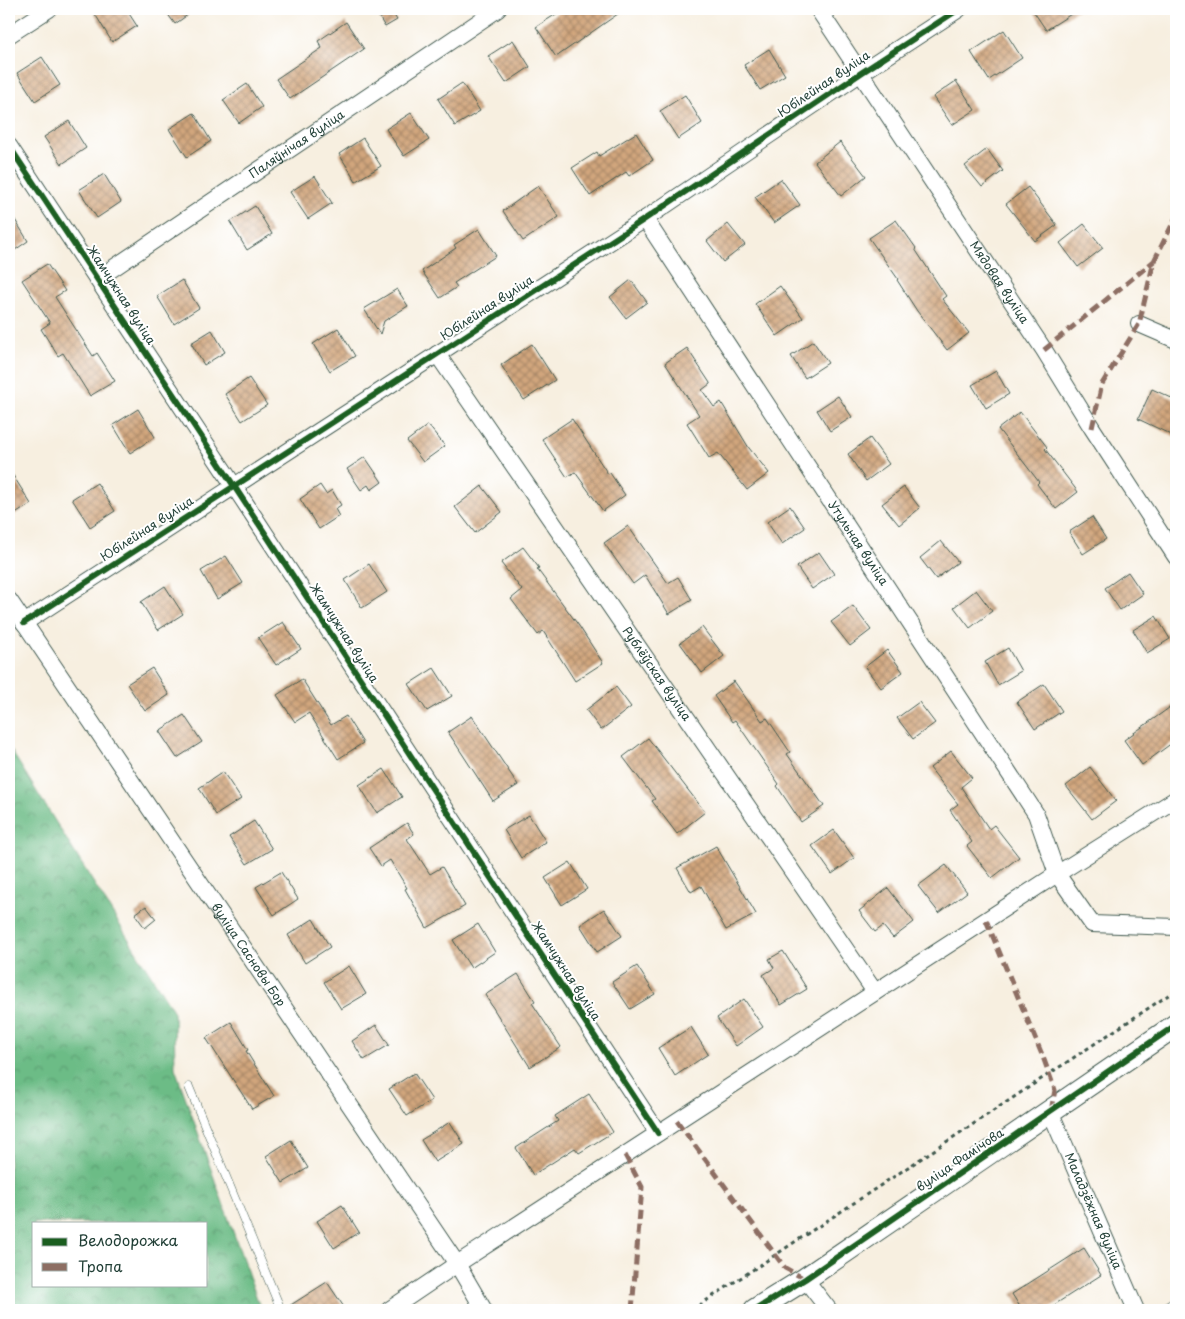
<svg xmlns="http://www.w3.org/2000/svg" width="1185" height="1319" viewBox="0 0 1185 1319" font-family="'Playpen Sans',sans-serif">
  <defs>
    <pattern id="forest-crowns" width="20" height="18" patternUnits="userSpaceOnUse" patternTransform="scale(1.25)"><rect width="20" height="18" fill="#6cbc86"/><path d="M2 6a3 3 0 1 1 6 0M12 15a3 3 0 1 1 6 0" fill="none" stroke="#589a6e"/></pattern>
    <pattern id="building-cross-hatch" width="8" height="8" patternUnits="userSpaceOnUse" patternTransform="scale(1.25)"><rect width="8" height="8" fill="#d1a67d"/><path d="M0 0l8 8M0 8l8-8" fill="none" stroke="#a98867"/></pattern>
  </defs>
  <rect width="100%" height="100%" fill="#fff"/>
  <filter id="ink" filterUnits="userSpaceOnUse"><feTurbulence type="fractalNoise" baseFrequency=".02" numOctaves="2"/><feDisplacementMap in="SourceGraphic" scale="10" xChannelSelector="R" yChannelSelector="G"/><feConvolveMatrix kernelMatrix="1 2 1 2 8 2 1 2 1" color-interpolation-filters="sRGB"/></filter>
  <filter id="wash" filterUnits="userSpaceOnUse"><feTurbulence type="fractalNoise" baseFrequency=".0096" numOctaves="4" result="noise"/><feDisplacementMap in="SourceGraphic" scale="20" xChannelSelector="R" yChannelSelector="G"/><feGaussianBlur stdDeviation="1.12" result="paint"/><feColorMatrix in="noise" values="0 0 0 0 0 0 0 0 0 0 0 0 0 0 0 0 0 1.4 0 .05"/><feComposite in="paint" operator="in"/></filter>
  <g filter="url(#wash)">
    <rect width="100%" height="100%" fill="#f7efe0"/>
    <!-- forest -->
    <path fill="url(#forest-crowns)" stroke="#467c5d" fill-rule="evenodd" d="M9,747l165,265 1,56 86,242h-252zM34,1223h172v62h-172z"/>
    <g id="blocks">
      <!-- building -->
      <path fill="url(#building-cross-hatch)" d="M103,9h23l11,17 -25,16 -17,-28z
        M164,9h32l-21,15z
        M374,9h16l7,11 -12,7z
        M564,9h61l-69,48 -20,-30z
        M1032,9h47l-33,21z
        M346,22l18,27 -74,50 -14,-20 46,-31 -4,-7z
        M1004,30l18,28 -33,22 -18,-28z
        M513,40l17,27 -24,16 -18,-27z
        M769,49l16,26 -25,15 -16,-25z
        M42,57l18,28 -25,16 -18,-28z
        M956,81l19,29 -23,15 -19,-28z
        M462,83l18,28 -25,15 -17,-27z
        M247,84l15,23 -23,16 -16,-23z
        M685,95l17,28 -24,16 -18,-28z
        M194,113l17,28 -24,16 -18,-28z
        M411,113l18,27 -25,16 -18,-27z
        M69,121l17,27 -24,16 -18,-27z
        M636,133l17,27 -24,16 -3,-4 -36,24 -18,-28 25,-16 2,4z
        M363,138l18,28 -25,15 -17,-27z
        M840,142l26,34 -25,20 -26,-34z
        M987,149l16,22 -21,16 -17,-21z
        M104,174l17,28 -24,16 -18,-28z
        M315,176l17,27 -24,16 -18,-27z
        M781,179l19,26 -26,18 -19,-26z
        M538,186l21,31 -36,24 -20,-30z
        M1028,187l29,38 -22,16 -29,-37z
        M255,206l17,28 -25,16 -17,-28z
        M9,210l19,31 -19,13z
        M896,220l20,28 -1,1 31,47 -4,3 27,34 -22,17 -30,-39 -20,-31 1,-1 -29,-41z
        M728,224l17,21 -22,17 -16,-21z
        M1084,224l19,24 -25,19 -18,-24z
        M479,229l17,27 -42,27 3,4 -17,11 -18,-27 34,-23 -2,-3z
        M47,264l18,27 -10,6 38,59 4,-3 18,28 -25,15 -27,-43 -5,3 -17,-27 9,-6 -28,-43z
        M182,280l17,28 -25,16 -17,-28z
        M631,280l16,22 -21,16 -16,-21z
        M780,286l23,32 -26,18 -22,-32z
        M397,289l11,17 -24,15 -4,13 -16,-25z
        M338,328l17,28 -25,15 -17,-27z
        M212,330l13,22 -21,13 -13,-22z
        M813,341l15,22 -23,15 -14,-22z
        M532,344l23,36 -31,20 -23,-35z
        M687,348l23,35v1l-8,6 12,17 7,-5 28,46 20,25 -22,17 -29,-37 -9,5 -22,-35 12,-8 -34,-52z
        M996,371l13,23 -23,14 -14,-23z
        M249,378l18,27 -25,16 -17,-27z
        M1152,389l24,11v37l-38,-18z
        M838,396l14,21 -22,14 -13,-21z
        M138,409l17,28 -25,16 -17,-28z
        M1020,412l27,35 -2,2 33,43 -22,17 -19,-25 2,-2 -41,-53z
        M572,419l36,55 2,-1 15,22 -22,16 -28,-39 -8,5 -25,-38z
        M428,425l17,21 -22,16 -16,-21z
        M870,438l19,26 -23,17 -18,-27z
        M365,457l17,25 -11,8 -3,-5 -7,5 -14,-21z
        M9,469l22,35 -22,14z
        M97,483l18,28 -25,16 -18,-28z
        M320,485l6,9 6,-4 9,15 -6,4 4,7 -20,13 -19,-30z
        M482,486l20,26 -27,21 -20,-26z
        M904,487l16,21 -21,17 -17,-21z
        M790,506l15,22 -23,16 -15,-22z
        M1092,517l14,22 -23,15 -14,-22z
        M628,526l40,57 10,-6 14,23 -23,14 -24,-39 -12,9 -29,-41z
        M941,541l17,21 -22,17 -16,-21z
        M523,547l16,21 -2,1 42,57 24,37 -28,18 -32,-50 -5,4 -27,-36 11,-9 -21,-27z
        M819,552l15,22 -22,15 -15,-22z
        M226,556l17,27 -26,16 -16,-28z
        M369,564l18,28 -25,16 -17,-28z
        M1128,572l15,22 -23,16 -15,-22z
        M165,586l18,28 -25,16 -17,-28z
        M976,590l16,21 -22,17 -16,-21z
        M853,606l18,24 -21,16 -19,-24z
        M1156,616l14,23 -23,14 -14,-23z
        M283,622l18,27 -25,16 -18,-27z
        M702,627l22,29 -22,17 -22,-30z
        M1008,648l13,23 -23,14 -13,-23z
        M887,650l16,22 -22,16 -16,-21z
        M152,668l17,27 -24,16 -18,-27z
        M434,668l18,28 -25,15 -18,-27z
        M302,679l29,46 15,-9 17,27 -25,16 -29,-46 -14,9 -18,-27z
        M734,681l28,40 5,-3 23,34 -3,2 37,52 -23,16 -24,-36 2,-2 -44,-64 -3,2 -18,-26z
        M1044,684l18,27 -27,18 -18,-27z
        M616,687l15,20 -30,23 -15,-20z
        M919,702l16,21 -22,16 -16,-21z
        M1176,703v37l-34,25 -18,-25z
        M184,715l18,27 -25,16 -18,-27z
        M472,716l46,69 -25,16 -45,-69z
        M648,738l57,74 -28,22 -25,-33 3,-2 -32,-42z
        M951,751l21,27 -11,9 28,42 5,-4 25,32 -27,21 -25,-32 5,-4 -22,-32 8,-6 -28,-36z
        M1090,767l26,34 -24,18 -26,-33z
        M384,769l18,28 -25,16 -18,-28z
        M223,772l18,27 -25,16 -17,-27z
        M529,815l17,27 -25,16 -17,-28z
        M254,821l18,28 -25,15 -18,-27z
        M407,823l7,11 -7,5 23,35 12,-7 23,39 -38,22 -22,-39 2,-1 -17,-28 -9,6 -12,-18z
        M834,830l20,28 -22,16 -20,-28z
        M716,846l40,68 -30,16 -25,-44 -10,6 -14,-24z
        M570,862l17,27 -25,16 -17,-27z
        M946,865l21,27 -28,21 -21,-27z
        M281,872l17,27 -24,16 -18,-28z
        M888,888l26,34 -21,16 -10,-12 -8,6 -16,-21z
        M146,906l10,13 -11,9 -10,-14z
        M604,909l18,27 -25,16 -17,-27z
        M313,919l17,28 -25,16 -17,-28z
        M478,924l17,28 -24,16 -18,-28z
        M783,951l24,38 -26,16 -18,-30 11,-7 -5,-9z
        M349,966l17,28 -25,15 -17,-27z
        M637,966l18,28 -25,15 -18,-27z
        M518,974l17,27 -3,2 29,44 -31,20 -45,-72z
        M744,999l19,28 -27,19 -19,-28z
        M231,1022l17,28 -2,1 28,45 -22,13 -46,-71z
        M376,1025l13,20 -25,15 -12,-19z
        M691,1027l17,27 -33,22 -17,-28z
        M414,1073l18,27 -25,16 -18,-27z
        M589,1094l24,38 -34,21 -4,-5 -42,27 -17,-27 42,-27 -3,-5z
        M450,1122l14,22 -29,18 -14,-22z
        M291,1140l17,28 -25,15 -17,-27z
        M342,1205l17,27 -25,16 -17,-27z
        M1084,1248l17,27 -55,35h-24l-10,-16z
        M327,1282l19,28h-59l-1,-2z"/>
    </g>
  </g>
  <g filter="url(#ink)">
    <use href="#blocks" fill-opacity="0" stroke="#3f584e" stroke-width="1"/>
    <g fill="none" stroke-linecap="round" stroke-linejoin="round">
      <!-- lane casing -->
      <g stroke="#3f584e" stroke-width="9">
        <path id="lane" d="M189,1087l92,223
          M1162,1310l14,-9"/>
      </g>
      <!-- street casing -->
      <g stroke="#3f584e" stroke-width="18">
        <g id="street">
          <path id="s1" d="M818,9l226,341 48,78 84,129"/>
          <path d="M9,35l40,-26"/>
          <path d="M9,146l225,340 424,647"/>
          <path id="s2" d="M645,219l391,595 21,60 35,50 84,3"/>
          <path id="s3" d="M97,279l401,-270"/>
          <path d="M1139,324l37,16"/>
          <path id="s4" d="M437,354l438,638"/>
          <path id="s5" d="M9,600l448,664 27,46"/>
          <path d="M24,623l621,-404 216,-146 98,-64"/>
          <path id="s6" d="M1050,1111l86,199"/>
          <path d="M805,1279l24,31"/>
          <path d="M389,1310l68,-46 600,-390 119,-75"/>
        </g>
      </g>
      <!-- secondary casing -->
      <g stroke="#3f584e" stroke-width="24">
        <path id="secondary" d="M755,1310l50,-31 371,-254"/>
      </g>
      <!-- path -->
      <path stroke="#3f584e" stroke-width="3" stroke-dasharray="4 4" stroke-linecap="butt" d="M692,1310l484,-320"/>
      <!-- lane -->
      <use href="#lane" stroke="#fff" stroke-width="8"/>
      <!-- street -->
      <use href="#street" stroke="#fff" stroke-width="16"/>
      <!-- secondary -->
      <use href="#secondary" stroke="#fff" stroke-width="22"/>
      <!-- quiet -->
      <path stroke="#8d6e63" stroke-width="5" stroke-dasharray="10 5" stroke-linecap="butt" d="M1044,350l110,-89
        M1092,428l10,-44 37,-60 15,-63 22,-44
        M986,920l57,137 12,33 -4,21
        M677,1121l108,147 20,11
        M625,1155l17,32 -10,123"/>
      <!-- cycleway casing -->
      <g stroke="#fff" stroke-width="9">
        <path id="cycleway" d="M9,146l225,340 424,647
          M24,623l621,-404 216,-146 98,-64
          M755,1310l50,-31 371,-254"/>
      </g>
      <!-- cycleway -->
      <use href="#cycleway" stroke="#1b5e20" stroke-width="6"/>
    </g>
  </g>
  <g text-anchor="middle" stroke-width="4" stroke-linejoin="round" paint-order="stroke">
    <!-- street labels -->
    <g font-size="12" fill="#1f3d34" stroke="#fff">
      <text transform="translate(824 84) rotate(-34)" y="4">Юбілейная вуліца</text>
      <text dy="4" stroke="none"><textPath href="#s3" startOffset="241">Паляўнічая вуліца</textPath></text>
      <text dy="4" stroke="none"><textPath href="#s1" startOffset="328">Мядовая вуліца</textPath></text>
      <text transform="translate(121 295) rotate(57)" y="4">Жамчужная вуліца</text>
      <text transform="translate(487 308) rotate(-33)" y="4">Юбілейная вуліца</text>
      <text transform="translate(147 529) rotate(-33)" y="4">Юбілейная вуліца</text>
      <text dy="4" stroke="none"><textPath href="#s2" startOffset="388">Утульная вуліца</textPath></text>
      <text transform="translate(344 633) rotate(57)" y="4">Жамчужная вуліца</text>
      <text dy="4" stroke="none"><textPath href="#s4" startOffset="388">Рублёўская вуліца</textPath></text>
      <text dy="4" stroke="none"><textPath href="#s5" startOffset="428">вуліца Сасновы Бор</textPath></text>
      <text transform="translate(566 971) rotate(57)" y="4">Жамчужная вуліца</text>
      <text transform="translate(960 1160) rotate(-34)" y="4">вуліца Фамічова</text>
      <text dy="4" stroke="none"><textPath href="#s6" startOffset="109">Маладзёжная вуліца</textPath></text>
    </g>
  </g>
  <!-- margin -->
  <rect width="1185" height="1319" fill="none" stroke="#fff" stroke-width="30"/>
  <!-- legend -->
  <rect x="32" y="1222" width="175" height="65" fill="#ffffff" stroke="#a5b1ae"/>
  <rect x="42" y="1238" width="25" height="8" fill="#1b5e20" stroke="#a5b1ae"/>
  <text x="78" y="1246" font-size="15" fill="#1f3d34">Велодорожка</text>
  <rect x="42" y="1263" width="25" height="8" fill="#8d6e63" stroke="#a5b1ae"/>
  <text x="78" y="1272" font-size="15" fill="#1f3d34">Тропа</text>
</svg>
